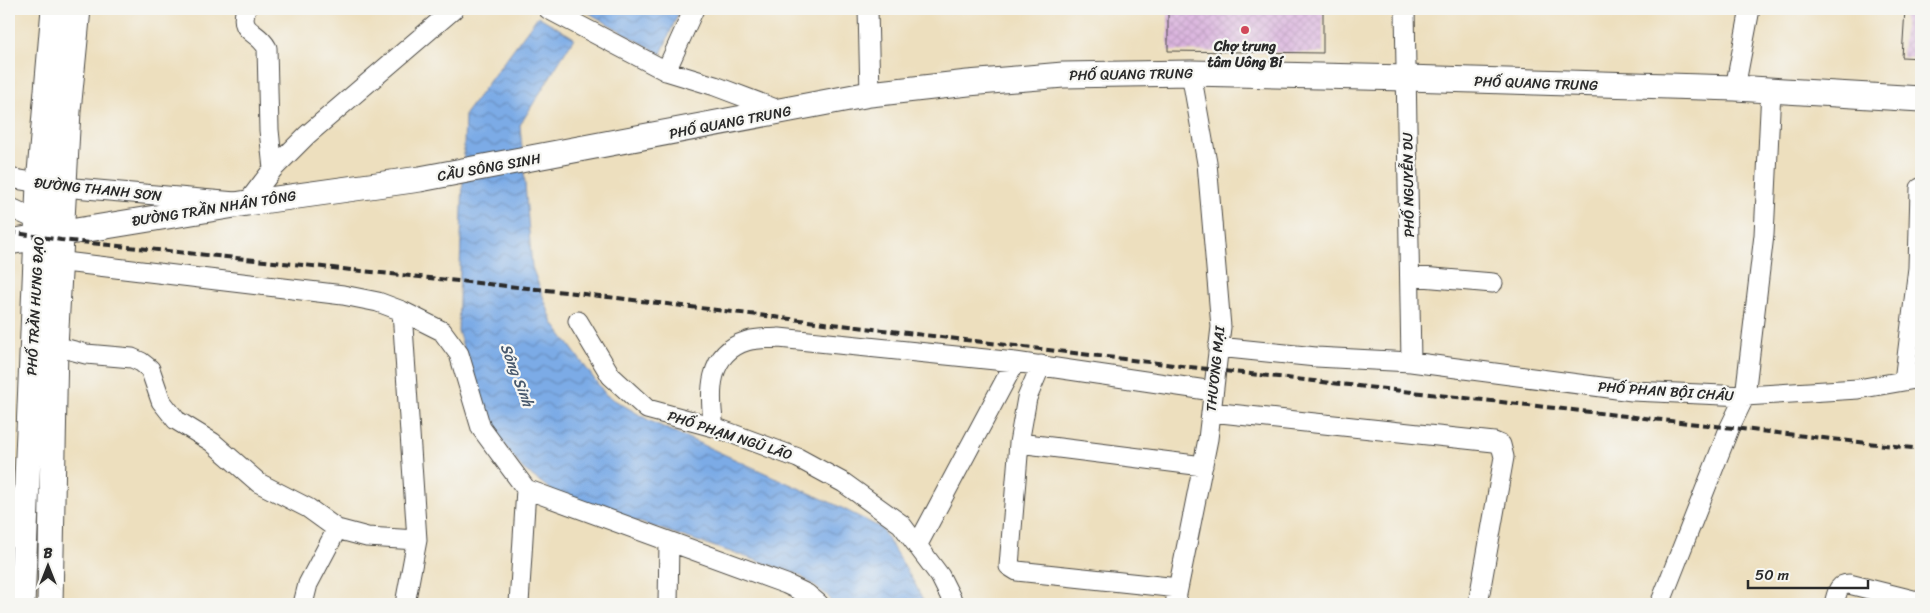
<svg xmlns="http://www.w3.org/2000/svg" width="1930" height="613" viewBox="0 0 1930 613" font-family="Sriracha,sans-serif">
  <defs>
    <pattern id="water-waves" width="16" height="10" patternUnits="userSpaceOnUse" patternTransform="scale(1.25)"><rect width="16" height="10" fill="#7cabe6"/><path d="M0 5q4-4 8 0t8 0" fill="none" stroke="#668bbb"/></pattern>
    <pattern id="building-cross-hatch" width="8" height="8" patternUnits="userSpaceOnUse" patternTransform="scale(1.25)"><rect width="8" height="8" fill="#d9b1dd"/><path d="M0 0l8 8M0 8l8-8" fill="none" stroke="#ba98be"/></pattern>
  </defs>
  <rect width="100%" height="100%" fill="#f6f6f2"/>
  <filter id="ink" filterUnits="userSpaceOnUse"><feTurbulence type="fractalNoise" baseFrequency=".02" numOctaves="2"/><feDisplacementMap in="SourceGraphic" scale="10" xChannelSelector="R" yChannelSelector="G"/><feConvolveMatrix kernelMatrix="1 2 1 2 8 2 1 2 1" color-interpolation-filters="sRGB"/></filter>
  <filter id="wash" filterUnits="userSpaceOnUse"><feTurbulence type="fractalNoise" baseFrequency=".0096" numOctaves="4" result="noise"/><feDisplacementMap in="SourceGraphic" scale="20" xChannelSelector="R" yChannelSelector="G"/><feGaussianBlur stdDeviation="1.12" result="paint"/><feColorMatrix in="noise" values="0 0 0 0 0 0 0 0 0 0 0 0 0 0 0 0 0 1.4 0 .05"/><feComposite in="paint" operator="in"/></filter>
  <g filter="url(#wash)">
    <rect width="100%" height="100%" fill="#eddfbe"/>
    <!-- water -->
    <path fill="url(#water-waves)" stroke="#546b88" d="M582,9h98l-19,45z
      M538,16l36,22 -54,87 12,142 21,56 53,72 44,26 186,84 45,23 34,56 10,20h-93l-4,-8 -30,-22 -239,-78 -37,-28 -35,-47 -29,-90 7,-217z"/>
    <g id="blocks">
      <!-- building -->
      <path fill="url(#building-cross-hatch)" d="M1168,9h155v44l-155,-2z
        M1905,9h16v49l-19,-1z"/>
    </g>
  </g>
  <g filter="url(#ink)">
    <use href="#blocks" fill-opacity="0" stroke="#484641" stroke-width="1"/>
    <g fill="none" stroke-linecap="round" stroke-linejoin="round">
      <!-- minor casing -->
      <g stroke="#484641" stroke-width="21">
        <path id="minor" d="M246,9c-8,25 12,21 21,39l2,82 4,39
          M548,9l118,62 49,15 66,25
          M868,9l2,85
          M1405,9l6,353
          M666,71l28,-62
          M1735,88l15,-79
          M9,178l54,9 184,16 26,-34 34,-34 147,-126
          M9,207l39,18
          M48,260l295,35 35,7 24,9 40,20 17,23 22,74 45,61 260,95 21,10 12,10
          M1410,276l83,7
          M402,311l15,229 -12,64
          M578,321l33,55 36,33 67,18 84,31 46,25 57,41 39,52 14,28
          M55,346l31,8 46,4 9,4 9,7 11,32 15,19 36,22 47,41 49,25 29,21 30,8 50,3
          M1218,347l98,10 95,5 221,29 113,5 113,-7 63,-11
          M1041,365l-14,33 -8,45 -10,123 8,5 161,17
          M1904,381l14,-113 2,-80
          M1211,412l283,30 7,3 3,12 -26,147
          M714,427c-5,-33 -7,-74 33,-86 10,-3 22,-2 32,-3l236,24 198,29
          M1019,443l184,23
          M917,546l98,-184
          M303,604l5,-20 29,-55
          M519,604l7,-115
          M668,604l1,-61
          M1175,604l33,-165 13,-112 -14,-164 -16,-90
          M1660,604l69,-175 16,-33 19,-161 7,-145
          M1834,604c3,-10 3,-20 15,-20l72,18"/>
      </g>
      <!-- major casing -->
      <g stroke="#484641" stroke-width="27">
        <path id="major" d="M9,242l238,-39 173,-24 450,-85 98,-11 95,-8 128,-2 215,5 329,10 186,11
          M22,604l17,-420 15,-175
          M50,604l5,-258 13,-235 10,-102"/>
      </g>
      <!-- minor -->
      <use href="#minor" stroke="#fff" stroke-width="19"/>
      <!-- major -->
      <use href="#major" stroke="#fff" stroke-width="25"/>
      <!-- rail -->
      <path stroke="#2b2b2b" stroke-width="4" stroke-dasharray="8 4" stroke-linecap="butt" d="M9,232l52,8 514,53 640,77 706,79"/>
    </g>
  </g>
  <!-- markers -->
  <circle fill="#d1495b" stroke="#f6f6f2" stroke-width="2" cx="1245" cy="30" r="5"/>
  <g text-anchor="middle" stroke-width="4.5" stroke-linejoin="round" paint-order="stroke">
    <!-- poi labels -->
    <g font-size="14" font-weight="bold" fill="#2b2b2b" stroke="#f6f6f2">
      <text x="1245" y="51">Chợ trung<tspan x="1245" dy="16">tâm Uông Bí</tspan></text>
    </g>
    <!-- street labels -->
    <g font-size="14" fill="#2b2b2b" stroke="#f6f6f2">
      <text transform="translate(1131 74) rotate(-1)" y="5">PHỐ QUANG TRUNG</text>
      <text transform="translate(1536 83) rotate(2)" y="5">PHỐ QUANG TRUNG</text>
      <text transform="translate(730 122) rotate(-11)" y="5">PHỐ QUANG TRUNG</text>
      <text transform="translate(489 167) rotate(-10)" y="5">CẦU SÔNG SINH</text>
      <text transform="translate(1408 185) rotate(-91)" y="5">PHỐ NGUYỄN DU</text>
      <text transform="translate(98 189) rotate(6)" y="5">ĐƯỜNG THANH SƠN</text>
      <text transform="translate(214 208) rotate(-9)" y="5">ĐƯỜNG TRẦN NHÂN TÔNG</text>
      <text transform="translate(35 306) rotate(-87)" y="5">PHỐ TRẦN HƯNG ĐẠO</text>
      <text transform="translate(1215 369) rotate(-84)" y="5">THƯƠNG MẠI</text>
      <text transform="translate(1666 391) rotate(4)" y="5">PHỐ PHAN BỘI CHÂU</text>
      <text transform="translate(730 435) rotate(18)" y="5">PHỐ PHẠM NGŨ LÃO</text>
    </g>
    <!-- water labels -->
    <g font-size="15" font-style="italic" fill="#47586c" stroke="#f6f6f2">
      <text transform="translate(517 375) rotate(69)" y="5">Sông Sinh</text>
    </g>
  </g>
  <!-- margin -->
  <rect width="1930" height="613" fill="none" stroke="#f6f6f2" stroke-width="30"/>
  <!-- north arrow -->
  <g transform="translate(48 566)" stroke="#f6f6f2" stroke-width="4" paint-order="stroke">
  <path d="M0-4L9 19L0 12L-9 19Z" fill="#2b2b2b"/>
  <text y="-8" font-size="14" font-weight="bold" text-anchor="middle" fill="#2b2b2b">B</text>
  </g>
  <!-- scale -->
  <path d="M1748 580v8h120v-8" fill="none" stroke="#2b2b2b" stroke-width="2.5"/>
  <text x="1755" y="580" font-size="15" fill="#2b2b2b" stroke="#f6f6f2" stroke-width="4" paint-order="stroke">50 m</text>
</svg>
